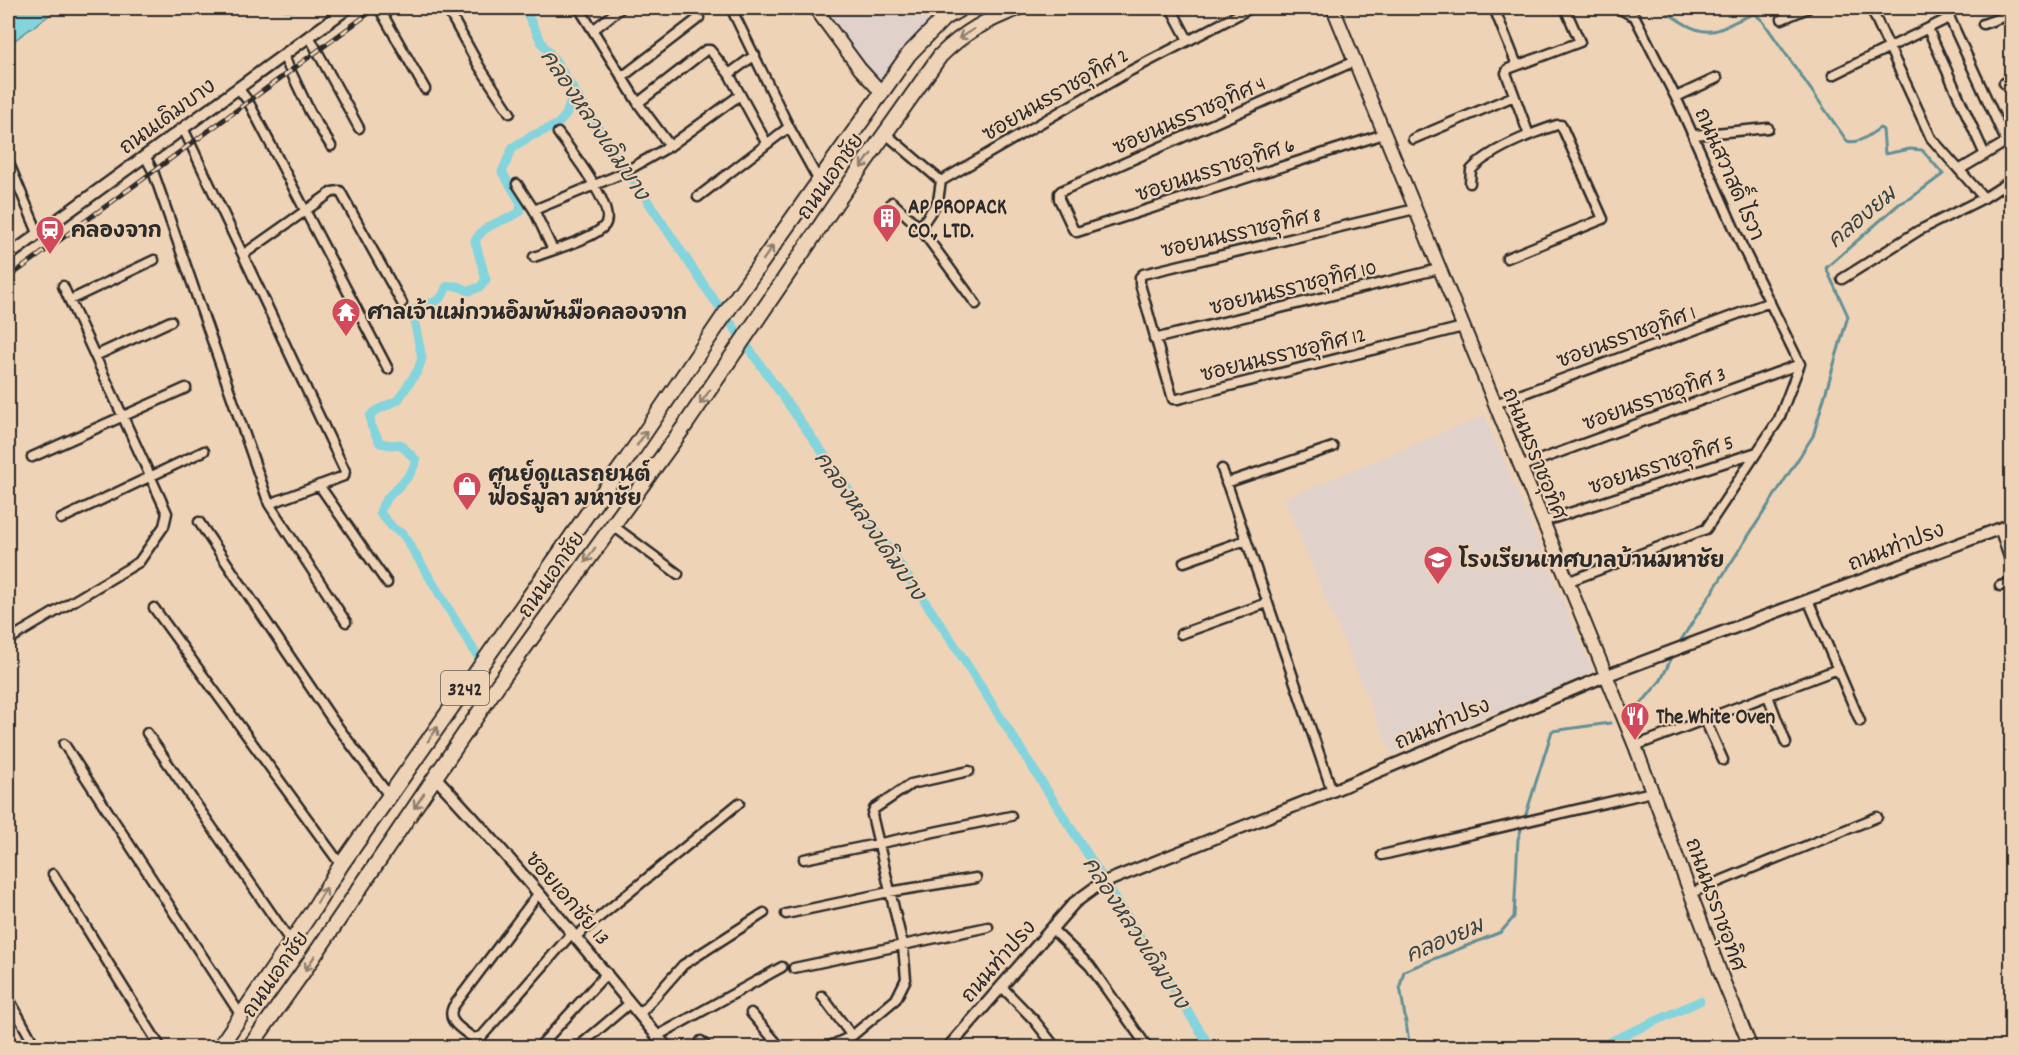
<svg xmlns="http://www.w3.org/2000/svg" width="2019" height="1055" viewBox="0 0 2019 1055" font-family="Dekko,'Playpen Sans Thai',sans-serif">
  <rect width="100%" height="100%" fill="#efd3b6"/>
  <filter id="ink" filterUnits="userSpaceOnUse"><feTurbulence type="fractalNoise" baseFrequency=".0167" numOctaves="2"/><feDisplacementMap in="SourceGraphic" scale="12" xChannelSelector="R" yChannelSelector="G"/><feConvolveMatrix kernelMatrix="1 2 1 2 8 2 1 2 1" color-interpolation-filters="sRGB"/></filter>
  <g filter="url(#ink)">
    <!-- built -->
    <path fill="#e1d1cb" d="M820,8h142l-19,11 -61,74z
      M1485,415l108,257 -201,83 -108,-256z"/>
    <!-- water -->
    <path fill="#83d4dd" stroke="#609096" stroke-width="1.5" d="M8,8h51l-51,37z"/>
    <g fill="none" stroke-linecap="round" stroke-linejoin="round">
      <!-- stream -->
      <path stroke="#609096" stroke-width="3" d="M1661,8c16,11 38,30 59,21 12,-5 22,-12 35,-15l7,6 85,121c12,4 23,-7 33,-13l3,2 2,24 25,-5 12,1 21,24 -32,24 -12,6 -73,64 22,48 -35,120 -132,204
        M1635,711l26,-31 10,-21
        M1526,814l26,-83 58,-8
        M1410,1048l-10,-62 4,-15 97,-39 13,-15 4,-78 3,-9"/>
      <!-- canal -->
      <path stroke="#83d4dd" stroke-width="9" d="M287,8h6
        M524,8l19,37 13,16 29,47 123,183 122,172 120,175 261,410
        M476,654l-73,-120 -10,-6 -13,-15c3,-20 30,-28 36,-53l-16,-16 -9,1 -11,-2 -9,-18 -1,-9 5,-5 23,-11 20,-30 4,-12 -9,-43 1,-5c14,-8 28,-5 32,-23 8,-3 15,0 23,4l11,-4 6,-7 -11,-39c9,-18 29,-19 45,-29l1,-9 -19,-31 11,-25 18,-11 26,-11 9,-10 8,-25
        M1596,1048l104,-47"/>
      <!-- minor casing -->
      <g stroke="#2b2b2b" stroke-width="13">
        <path id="minor" d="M379,8l46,81
          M447,8l32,58 31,47
          M509,8l1,1
          M731,8l58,119 30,54
          M1171,8l17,32
          M1494,8l23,57
          M1618,8l17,9 44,87 63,142 58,118
          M1871,8l60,130 53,60
          M1945,8l67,146
          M1782,19l26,-11
          M1983,24l29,-10
          M1928,29l57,126
          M593,30l28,-22
          M309,36l50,92
          M283,55l27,57 21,34
          M1355,61l-294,130 -2,2v6l14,30 4,3 307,-98
          M729,74l38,70
          M1833,75l116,-57
          M622,77l77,-59
          M2004,83l8,-3
          M238,88l10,13 140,268
          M1676,97l41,-19
          M638,103l68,-53h4l19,24 26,-19
          M183,128l162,343 -1,5 -75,28
          M886,134l55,47 189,-110 121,-63
          M1529,135l-23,-62 2,-4 72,-27 -15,-34
          M1694,135l74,-7
          M1413,139l101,-43
          M670,146l70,-51
          M145,156l8,15 116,333 77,118
          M8,161l30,72
          M1959,170l47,-28
          M1470,183l1,-13c19,-21 59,-36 86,-45h4l2,4 40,90 -96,39
          M517,184l17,26 19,40
          M698,197l91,-70
          M892,202l28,26 56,76
          M1415,209l-272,65 -3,3v7l32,112 1,3h5l285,-72
          M534,210l87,-36 49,-28 -32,-43 -59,-95
          M920,228l18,-27 3,-20
          M244,254l88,-62 8,-1 62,112
          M534,257c15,-6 62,-19 71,-32 12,-17 -37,-78 -47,-92
          M1842,279l76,-48 66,-33 28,-18
          M70,300l84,-40
          M1154,339l285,-70
          M95,356l76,-35
          M1495,404l275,-102
          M32,457l154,-69
          M1520,467l280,-103
          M1222,469l110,322
          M1226,483l107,-36
          M319,485l68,98
          M61,519l143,-68
          M199,522l133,197 58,78
          M1542,522l215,-70
          M612,525l66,49
          M1999,528l13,38
          M1184,562l62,-22
          M1567,582l139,-53 73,-110 21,-55
          M2000,586l12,-4
          M1808,600l52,121
          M154,608l187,257
          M1181,634l86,-31
          M8,640l131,-78 25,-36 3,-13 -104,-227
          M1768,696l18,47
          M1705,720l18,40
          M147,733l144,209
          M64,744l176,270
          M1635,746l203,-77
          M1382,855l270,-63
          M804,859l207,-43
          M53,874l108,174
          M1691,893l186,-76
          M538,894l-85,113c-7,15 9,22 20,31l9,-2 90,-103
          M786,914l103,-22 87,-14
          M1051,928l39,38 58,82
          M575,937l164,-134
          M794,968l194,-41
          M1002,987l32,33 22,28
          M822,996l30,40 -26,12
          M8,997l28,51
          M751,1013l30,35
          M639,1015l44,-50 81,-52
          M657,1036l125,-69
          M852,1036l44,-37 10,-20 -3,-33 -31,-131 2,-6 37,-25 58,-13
          M701,1041l6,7
          M538,1048l69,-75
          M577,1048l53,-45"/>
      </g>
      <!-- tertiary casing -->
      <g stroke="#2b2b2b" stroke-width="15">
        <path id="tertiary" d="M8,256l340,-248
          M435,777c82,87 156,179 232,271
          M948,1048l126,-145 26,-19 232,-93 273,-115 407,-152"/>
      </g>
      <!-- secondary casing -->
      <g stroke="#2b2b2b" stroke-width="16">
        <path id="secondary" d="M815,8l45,61 22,24
          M1333,8l302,738 90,239 26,63"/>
      </g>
      <!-- primary casing -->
      <g stroke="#2b2b2b" stroke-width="18">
        <path id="primary" d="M219,1048l92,-135 30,-48 249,-355 37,-51 107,-158 175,-247 34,-35 19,-11
          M249,1048l54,-76 196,-289 187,-259 152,-224 102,-144c24,-24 47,-36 78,-48"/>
      </g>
      <!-- minor -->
      <use href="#minor" stroke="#efd3b6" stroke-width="8"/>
      <!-- tertiary -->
      <use href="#tertiary" stroke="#efd3b6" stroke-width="10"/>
      <!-- secondary -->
      <use href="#secondary" stroke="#efd3b6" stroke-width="12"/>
      <!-- primary -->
      <use href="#primary" stroke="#efd3b6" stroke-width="14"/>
      <!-- rail casing -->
      <g stroke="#2b2b2b" stroke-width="5">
        <path id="rail" d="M8,278l368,-270"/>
      </g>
      <!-- rail -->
      <use href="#rail" stroke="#efd3b6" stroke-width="3" stroke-dasharray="9" stroke-linecap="butt"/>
    </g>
    <!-- one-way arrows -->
    <defs><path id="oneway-shaft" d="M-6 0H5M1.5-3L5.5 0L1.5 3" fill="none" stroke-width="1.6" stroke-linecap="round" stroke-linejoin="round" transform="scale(1.5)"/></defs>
    <g stroke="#8d7f70">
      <use href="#oneway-shaft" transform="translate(966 34) rotate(148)"/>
      <use href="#oneway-shaft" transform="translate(866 161) rotate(126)"/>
      <use href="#oneway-shaft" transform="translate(768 253) rotate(-55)"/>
      <use href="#oneway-shaft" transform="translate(705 397) rotate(125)"/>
      <use href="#oneway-shaft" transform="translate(642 438) rotate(-56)"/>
      <use href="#oneway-shaft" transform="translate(590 555) rotate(125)"/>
      <use href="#oneway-shaft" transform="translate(433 734) rotate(-55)"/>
      <use href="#oneway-shaft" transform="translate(419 801) rotate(124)"/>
      <use href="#oneway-shaft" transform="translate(322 895) rotate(-58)"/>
      <use href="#oneway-shaft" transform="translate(310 963) rotate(124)"/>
    </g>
  </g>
  <!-- icons -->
  <defs>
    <g id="building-pin" transform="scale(1.5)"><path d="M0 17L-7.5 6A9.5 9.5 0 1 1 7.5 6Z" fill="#d1495b" stroke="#efd3b6"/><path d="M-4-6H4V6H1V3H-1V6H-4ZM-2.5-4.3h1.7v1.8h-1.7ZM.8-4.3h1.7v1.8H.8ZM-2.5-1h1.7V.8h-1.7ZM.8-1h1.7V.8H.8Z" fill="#fff"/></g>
    <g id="station-pin" transform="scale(1.5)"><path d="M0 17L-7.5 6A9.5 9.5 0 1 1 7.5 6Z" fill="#d1495b" stroke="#efd3b6"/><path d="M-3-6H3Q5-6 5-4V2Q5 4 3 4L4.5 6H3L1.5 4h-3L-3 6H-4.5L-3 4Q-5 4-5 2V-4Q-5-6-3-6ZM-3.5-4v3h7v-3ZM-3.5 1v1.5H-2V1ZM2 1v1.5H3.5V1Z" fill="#fff"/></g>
    <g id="temple-pin" transform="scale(1.5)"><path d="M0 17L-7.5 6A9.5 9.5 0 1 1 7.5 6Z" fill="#d1495b" stroke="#efd3b6"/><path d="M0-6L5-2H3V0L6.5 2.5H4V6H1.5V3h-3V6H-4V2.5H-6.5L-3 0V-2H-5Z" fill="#fff"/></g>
    <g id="shop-pin" transform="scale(1.5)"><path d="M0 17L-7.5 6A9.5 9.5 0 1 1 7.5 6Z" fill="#d1495b" stroke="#efd3b6"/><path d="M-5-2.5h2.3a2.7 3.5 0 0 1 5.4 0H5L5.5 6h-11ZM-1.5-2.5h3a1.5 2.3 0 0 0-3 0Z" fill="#fff"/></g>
    <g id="school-pin" transform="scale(1.5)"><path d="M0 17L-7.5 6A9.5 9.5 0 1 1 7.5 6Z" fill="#d1495b" stroke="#efd3b6"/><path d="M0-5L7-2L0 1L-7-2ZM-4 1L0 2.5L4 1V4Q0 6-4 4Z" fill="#fff"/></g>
    <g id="restaurant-pin" transform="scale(1.5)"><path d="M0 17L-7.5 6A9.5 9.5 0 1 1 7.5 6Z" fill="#d1495b" stroke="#efd3b6"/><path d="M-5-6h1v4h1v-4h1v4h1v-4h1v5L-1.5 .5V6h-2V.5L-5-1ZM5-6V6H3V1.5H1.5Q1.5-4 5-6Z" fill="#fff"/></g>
  </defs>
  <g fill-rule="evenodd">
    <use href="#building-pin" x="887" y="218"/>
    <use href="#station-pin" x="50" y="230"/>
    <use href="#temple-pin" x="346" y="312"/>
    <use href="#shop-pin" x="467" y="486"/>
    <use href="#school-pin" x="1438" y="560"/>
    <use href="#restaurant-pin" x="1635" y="716"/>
  </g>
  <g text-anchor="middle" stroke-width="4.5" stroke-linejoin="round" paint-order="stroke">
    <!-- shield labels -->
    <rect fill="#efd3b6" stroke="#665d55" stroke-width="1.5" x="441" y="671" width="48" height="34" rx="4.5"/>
    <g font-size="20" font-weight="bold" fill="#2b2b2b">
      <text x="465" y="695">3242</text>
    </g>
    <!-- street labels -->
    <g font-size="21" fill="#2b2b2b" stroke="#efd3b6">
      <text transform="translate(1055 94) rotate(-30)" y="7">ซอยนนรราชอุทิศ 2</text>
      <text transform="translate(1189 115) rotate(-24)" y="7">ซอยนนรราชอุทิศ 4</text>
      <text transform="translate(167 116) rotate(-36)" y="7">ถนนเดิมบาง</text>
      <text transform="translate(1215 169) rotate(-18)" y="7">ซอยนนรราชอุทิศ 6</text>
      <text transform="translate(1730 174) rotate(66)" y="7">ถนนสวาสดิ์ ไรวา</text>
      <text transform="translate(830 176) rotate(-55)" y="7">ถนนเอกชัย</text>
      <text transform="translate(1241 232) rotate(-13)" y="7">ซอยนนรราชอุทิศ 8</text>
      <text transform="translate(1293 287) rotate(-14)" y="7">ซอยนนรราชอุทิศ 10</text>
      <text transform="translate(1626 336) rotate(-20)" y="7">ซอยนรราชอุทิศ 1</text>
      <text transform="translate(1283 354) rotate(-14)" y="7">ซอยนนรราชอุทิศ 12</text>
      <text transform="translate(1654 398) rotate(-20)" y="7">ซอยนรราชอุทิศ 3</text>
      <text transform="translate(1535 453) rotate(68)" y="7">ถนนนรราชอุทิศ</text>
      <text transform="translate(1661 464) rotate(-18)" y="7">ซอยนรราชอุทิศ 5</text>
      <text transform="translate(1896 546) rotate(-21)" y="7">ถนนท่าปรง</text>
      <text transform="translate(551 574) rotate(-55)" y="7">ถนนเอกชัย</text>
      <text transform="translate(1442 723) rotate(-23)" y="7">ถนนท่าปรง</text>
      <text transform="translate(568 898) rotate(49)" y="7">ซอยเอกชัย 13</text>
      <text transform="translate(1716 904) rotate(70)" y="7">ถนนนรราชอุทิศ</text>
      <text transform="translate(998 961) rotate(-49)" y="7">ถนนท่าปรง</text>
      <text transform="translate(275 974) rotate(-55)" y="7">ถนนเอกชัย</text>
    </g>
    <!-- poi labels -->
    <g font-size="21" font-weight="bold" fill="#2b2b2b" stroke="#efd3b6" text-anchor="start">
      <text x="908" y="213">AP PROPACK<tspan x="908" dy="24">CO., LTD.</tspan></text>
      <text x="71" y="237">คลองจาก</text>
      <text x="367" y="319">ศาลเจ้าแม่กวนอิมพันมือคลองจาก</text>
      <text x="488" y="481">ศูนย์ดูแลรถยนต์<tspan x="488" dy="24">ฟอร์มูลา มหาชัย</tspan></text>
      <text x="1459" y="567">โรงเรียนเทศบาลบ้านมหาชัย</text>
      <text x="1656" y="723">The White Oven</text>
    </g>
    <!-- water labels -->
    <g font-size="22" font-style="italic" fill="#384446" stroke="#efd3b6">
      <text transform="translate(596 124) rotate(56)" y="8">คลองหลวงเดิมบาง</text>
      <text transform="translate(1861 216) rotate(-40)" y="8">คลองยม</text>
      <text transform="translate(871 525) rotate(55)" y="8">คลองหลวงเดิมบาง</text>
      <text transform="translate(1137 932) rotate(57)" y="8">คลองหลวงเดิมบาง</text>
      <text transform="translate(1444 939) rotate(-23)" y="8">คลองยม</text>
    </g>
  </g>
  <!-- margin -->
  <rect width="2019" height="1055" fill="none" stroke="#efd3b6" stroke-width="30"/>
  <rect x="15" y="15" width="1989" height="1025" fill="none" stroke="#2b2b2b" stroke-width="2" filter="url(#ink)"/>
</svg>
